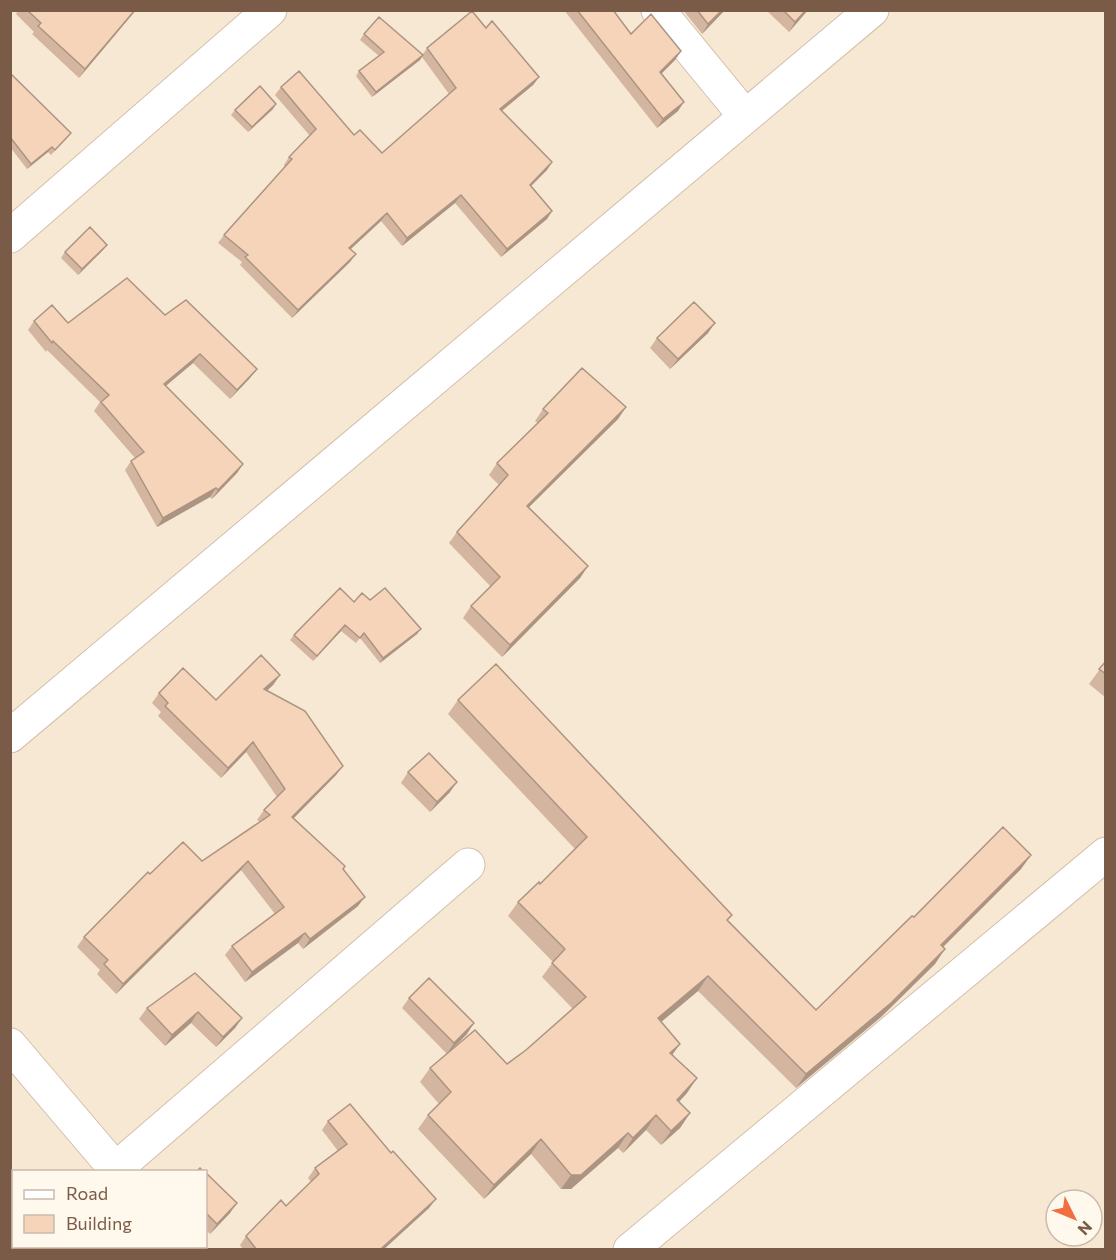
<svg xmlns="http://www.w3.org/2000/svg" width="1116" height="1260" viewBox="0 0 1116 1260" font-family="Commissioner,sans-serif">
  <rect width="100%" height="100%" fill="#fef5e5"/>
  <!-- residential -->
  <path fill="#f6e8d3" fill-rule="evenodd" d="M10,11h1095v1238h-1094zM14,1172h192v74h-192zM1056,1200h36v36h-36z"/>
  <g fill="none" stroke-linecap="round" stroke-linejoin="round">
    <!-- minor casing -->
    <g stroke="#d4bfac" stroke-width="35">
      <path id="minor" d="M658,10l87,106
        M10,236l260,-226
        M10,736l862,-726
        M10,1045l108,127
        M112,1172l356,-307
        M182,1246l3,4
        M22,1250l3,-4
        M630,1250l476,-396"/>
    </g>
    <!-- minor -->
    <use href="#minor" stroke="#fff" stroke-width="33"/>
  </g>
  <!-- wall -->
  <path fill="#d4b6a0" d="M18,10h118l-57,68 -47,-44 2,-2 -18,-18z
    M564,10h49l18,24 50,17 -6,9 -13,13 16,38 -21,17z
    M683,10h42l-23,24z
    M766,10h42l-19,22z
    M486,28l53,49 -6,8 -31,26 50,51 -5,8 -16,16 21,25 -5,8 -46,38 -46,-54 -53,43 -21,-25 -30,28 -1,13 -58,56 -52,-53 2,-3 -24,-19 6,-8 61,-68 -1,-2 5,-8 21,-21 -35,-41 6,-8 101,66 67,-59 -27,-37 -2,3 -48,37 -16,-21 3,-5 20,-15 -19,-16 4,-6 59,20 4,-6z
    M10,73l57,65 -16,17 -3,-3 -21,17 -17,-22z
    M273,109l-25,23 -17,-17 4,-5z
    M103,250l-25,25 -17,-17 4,-6z
    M165,315l85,63 -20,21 -37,-36 -27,23 77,78 -6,9 -25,26 -2,-2 -53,30 -32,-57 6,-9 4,-3 -41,-47 6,-9 -53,-52 -1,2 -18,-22 6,-9 34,2z
    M708,333l-38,36 -20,-21 7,-10z
    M626,407l-8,12 -89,88 59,59 -8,12 -78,79 -39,-39 8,-12 20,-19 -42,-44 8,-11 42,-47 -10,-10 8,-12 41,-40 -3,-2 8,-12z
    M370,600l51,29 -4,5 -37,29 -20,-25 -4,5 -15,-12 -28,30 -23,-21 4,-5 60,-33z
    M1106,661v37l-17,-14z
    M280,675l-7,10 -6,6 76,75 -7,9 -42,43 51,48 -2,3 15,37 -55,43 -5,-6 -53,39 -20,-27 7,-9 43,-32 -34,-44 -125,124 -19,-20 3,-4 -23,-23 7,-10 66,-63 52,-13 58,-39 -3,-2 7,-10 13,-13 -31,-45 -25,26 -63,-62 3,-4 -9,-9 7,-10 57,7z
    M458,700l274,215 -4,5 88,90 98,-93 117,-62 -10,14 -78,78 -8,17 -54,53 -85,71 -98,-97 -37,31 26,71 -9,9 12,11 -10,15 -19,17 -15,-15 -23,23 -5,-5 -47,41h-10l-30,-35 -47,45 -66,-70 10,-14 11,-11 -19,-22 10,-14 77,-4 19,-14 47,-41 -31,-32 11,-15 -45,-46 10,-14 22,-18 35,-35 -127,-135z
    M408,772l42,20 -20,20 -29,-29z
    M195,973l47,45 -7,10 -19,19 -25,-24 -26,23 -26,-27 8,-11z
    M409,998l58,36 -20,20 -45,-46z
    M328,1121l101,87 -46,42h-140l-3,-5 6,-9 40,-30 25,-24 -3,-4 7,-10 23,-17 -16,-21z
    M206,1173l24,40 -20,21 -4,-4z"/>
  <!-- shaded-wall -->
  <path fill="#ac9482" d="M135,10h1l-57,68 6,-9z
    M722,10h3l-23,24 6,-10z
    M806,10h2l-19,22 6,-10z
    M681,51l-6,9 -21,21 6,-9z
    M423,55l-3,5 -48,37 4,-5z
    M539,77l-6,8 -39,32 6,-8z
    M684,102l-6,9 -21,17 6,-9z
    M276,104l-3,5 -25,23 4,-5z
    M52,147l-4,5 -21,17 4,-5z
    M552,162l-5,8 -23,23 6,-8z
    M461,195l-6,8 -53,43 5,-8z
    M552,211l-5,8 -46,38 6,-8z
    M387,213l-6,8 -38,35 6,-8z
    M107,245l-4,5 -25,25 4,-6z
    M356,254l-6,8 -58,56 6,-8z
    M715,323l-7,10 -38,36 8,-10z
    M200,354l-7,9 -36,30 7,-9z
    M257,369l-7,9 -20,21 7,-9z
    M626,407l-8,12 -99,98 8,-11z
    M243,464l-6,9 -25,26 6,-9z
    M216,488l-6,9 -53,30 6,-9z
    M588,566l-8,12 -78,79 8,-12z
    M345,625l-4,6 -28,30 4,-5z
    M421,629l-4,5 -37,29 3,-5z
    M280,675l-7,10 -16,14 7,-10z
    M253,742l-7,10 -25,26 7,-10z
    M343,766l-7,9 -51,52 7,-10z
    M457,782l-7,10 -20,20 7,-10z
    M1031,855l-10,14 -90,90 10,-14z
    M248,861l-7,9 -125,124 7,-10z
    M365,897l-7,9 -55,43 7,-10z
    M305,933l-7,10 -53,39 7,-10z
    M945,949l-10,15 -54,53 -85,71 10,-14z
    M708,976l-10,15 -50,42 10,-15z
    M198,1012l-7,11 -26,23 7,-11z
    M242,1018l-7,10 -19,19 7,-10z
    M474,1023l-7,11 -20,20 7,-11z
    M680,1044l-10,14v-5z
    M697,1078l-10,15 -20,22 10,-15z
    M690,1113l-10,15 -19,17 10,-14z
    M656,1115l-10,15 -23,23 10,-15z
    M628,1133l-10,15 -47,41h-10l10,-14z
    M541,1139l-10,15 -47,45 10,-14z
    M436,1199l-7,9 -46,42 -1,-2z
    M237,1203l-7,10 -20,21 7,-10z"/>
  <!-- building -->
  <path fill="#f6d4ba" stroke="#ac9482" stroke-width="1.5" d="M27,10h108l-50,59 -47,-43 3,-3z
    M577,10h36l18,24 20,-20 30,37 -21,21 24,30 -21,17z
    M697,10h25l-14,14z
    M783,10h23l-11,12z
    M472,11l14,17 6,-7 47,56 -39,32 52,53 -22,23 22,26 -45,38 -46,-54 -54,43 -20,-25 -38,35 7,6 -58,56 -53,-53 3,-2 -24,-20 68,-76 -3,-2 27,-28 -35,-42 18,-16 55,64 6,-5 22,23 74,-65 -29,-40z
    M379,17l44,38 -47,37 -17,-21 25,-19 -20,-18z
    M10,73l61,60 -16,17 -3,-3 -21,17 -21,-27z
    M260,86l16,18 -24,23 -17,-17z
    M90,227l17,18 -25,24 -17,-17z
    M127,278l38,37 21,-15 71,69 -20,21 -37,-36 -36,30 79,80 -25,26 -2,-2 -53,30 -32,-57 13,-9 -43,-50 8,-7 -56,-54 -1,2 -18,-22 18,-16 16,18z
    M694,302l21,21 -37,36 -21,-21z
    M582,368l44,39 -99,99 61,60 -78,79 -39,-39 29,-29 -43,-45 51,-57 -11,-12 51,-50 -5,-4z
    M340,588l14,14 8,-9 8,7 15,-12 36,41 -38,29 -19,-25 -4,5 -15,-13 -28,31 -23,-21z
    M261,655l19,20 -16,14 41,22 38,55 -51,51 53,49 -2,3 22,28 -55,42 -5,-6 -53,39 -20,-26 52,-39 -36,-46 -125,123 -19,-20 4,-4 -24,-23 64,-65 2,2 33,-32 19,19 68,-46 -6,-5 21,-21 -32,-47 -25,26 -63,-62 3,-3 -9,-10 24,-25 33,32z
    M1106,661v13l-7,-5z
    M496,664l236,251 -5,5 89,90 96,-94 2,1 89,-90 28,28 -90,90 4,4 -54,54 -85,71 -98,-98 -50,42 22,26 -10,9 27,25 -20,22 13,13 -19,18 -15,-16 -23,23 -5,-5 -47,42h-10l-30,-36 -47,46 -66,-70 23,-23 -21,-24 45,-38 32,34 19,-14 60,-53 -34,-34 13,-14 -47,-47 21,-20 1,2 47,-47 -129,-137z
    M429,753l28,29 -20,20 -29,-30z
    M195,973l47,45 -19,19 -25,-25 -26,23 -25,-27z
    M429,978l45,45 -20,20 -45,-45z
    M350,1104l41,49 2,-2 43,48 -54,49 1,2h-126l-11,-14 35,-36 5,6 33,-32 -4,-6 32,-24 -19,-23z
    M200,1168l4,4h-8z
    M206,1173l31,30 -20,21 -11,-11z
    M130,1246h3l2,4h-8z"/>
  <!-- border -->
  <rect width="1116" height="1260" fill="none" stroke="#7a5b47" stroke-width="24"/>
  <!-- legend -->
  <rect x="12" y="1170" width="195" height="78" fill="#fff9ed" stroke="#cabaab" stroke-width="1.5"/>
  <rect x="24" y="1190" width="30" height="9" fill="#ffffff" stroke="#cabaab" stroke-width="1.5"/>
  <text x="66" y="1200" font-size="18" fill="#7a5b47">Road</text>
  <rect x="24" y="1215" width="30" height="18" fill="#f6d4ba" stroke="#cabaab" stroke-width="1.5"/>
  <text x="66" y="1230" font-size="18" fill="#7a5b47">Building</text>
  <!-- north arrow -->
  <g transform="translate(1074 1218) rotate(133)"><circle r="28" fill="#fff9ed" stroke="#cabaab" stroke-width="1.5"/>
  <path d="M0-4.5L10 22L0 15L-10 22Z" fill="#f26e40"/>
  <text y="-9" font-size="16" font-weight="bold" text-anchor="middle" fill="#7a5b47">N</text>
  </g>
</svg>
